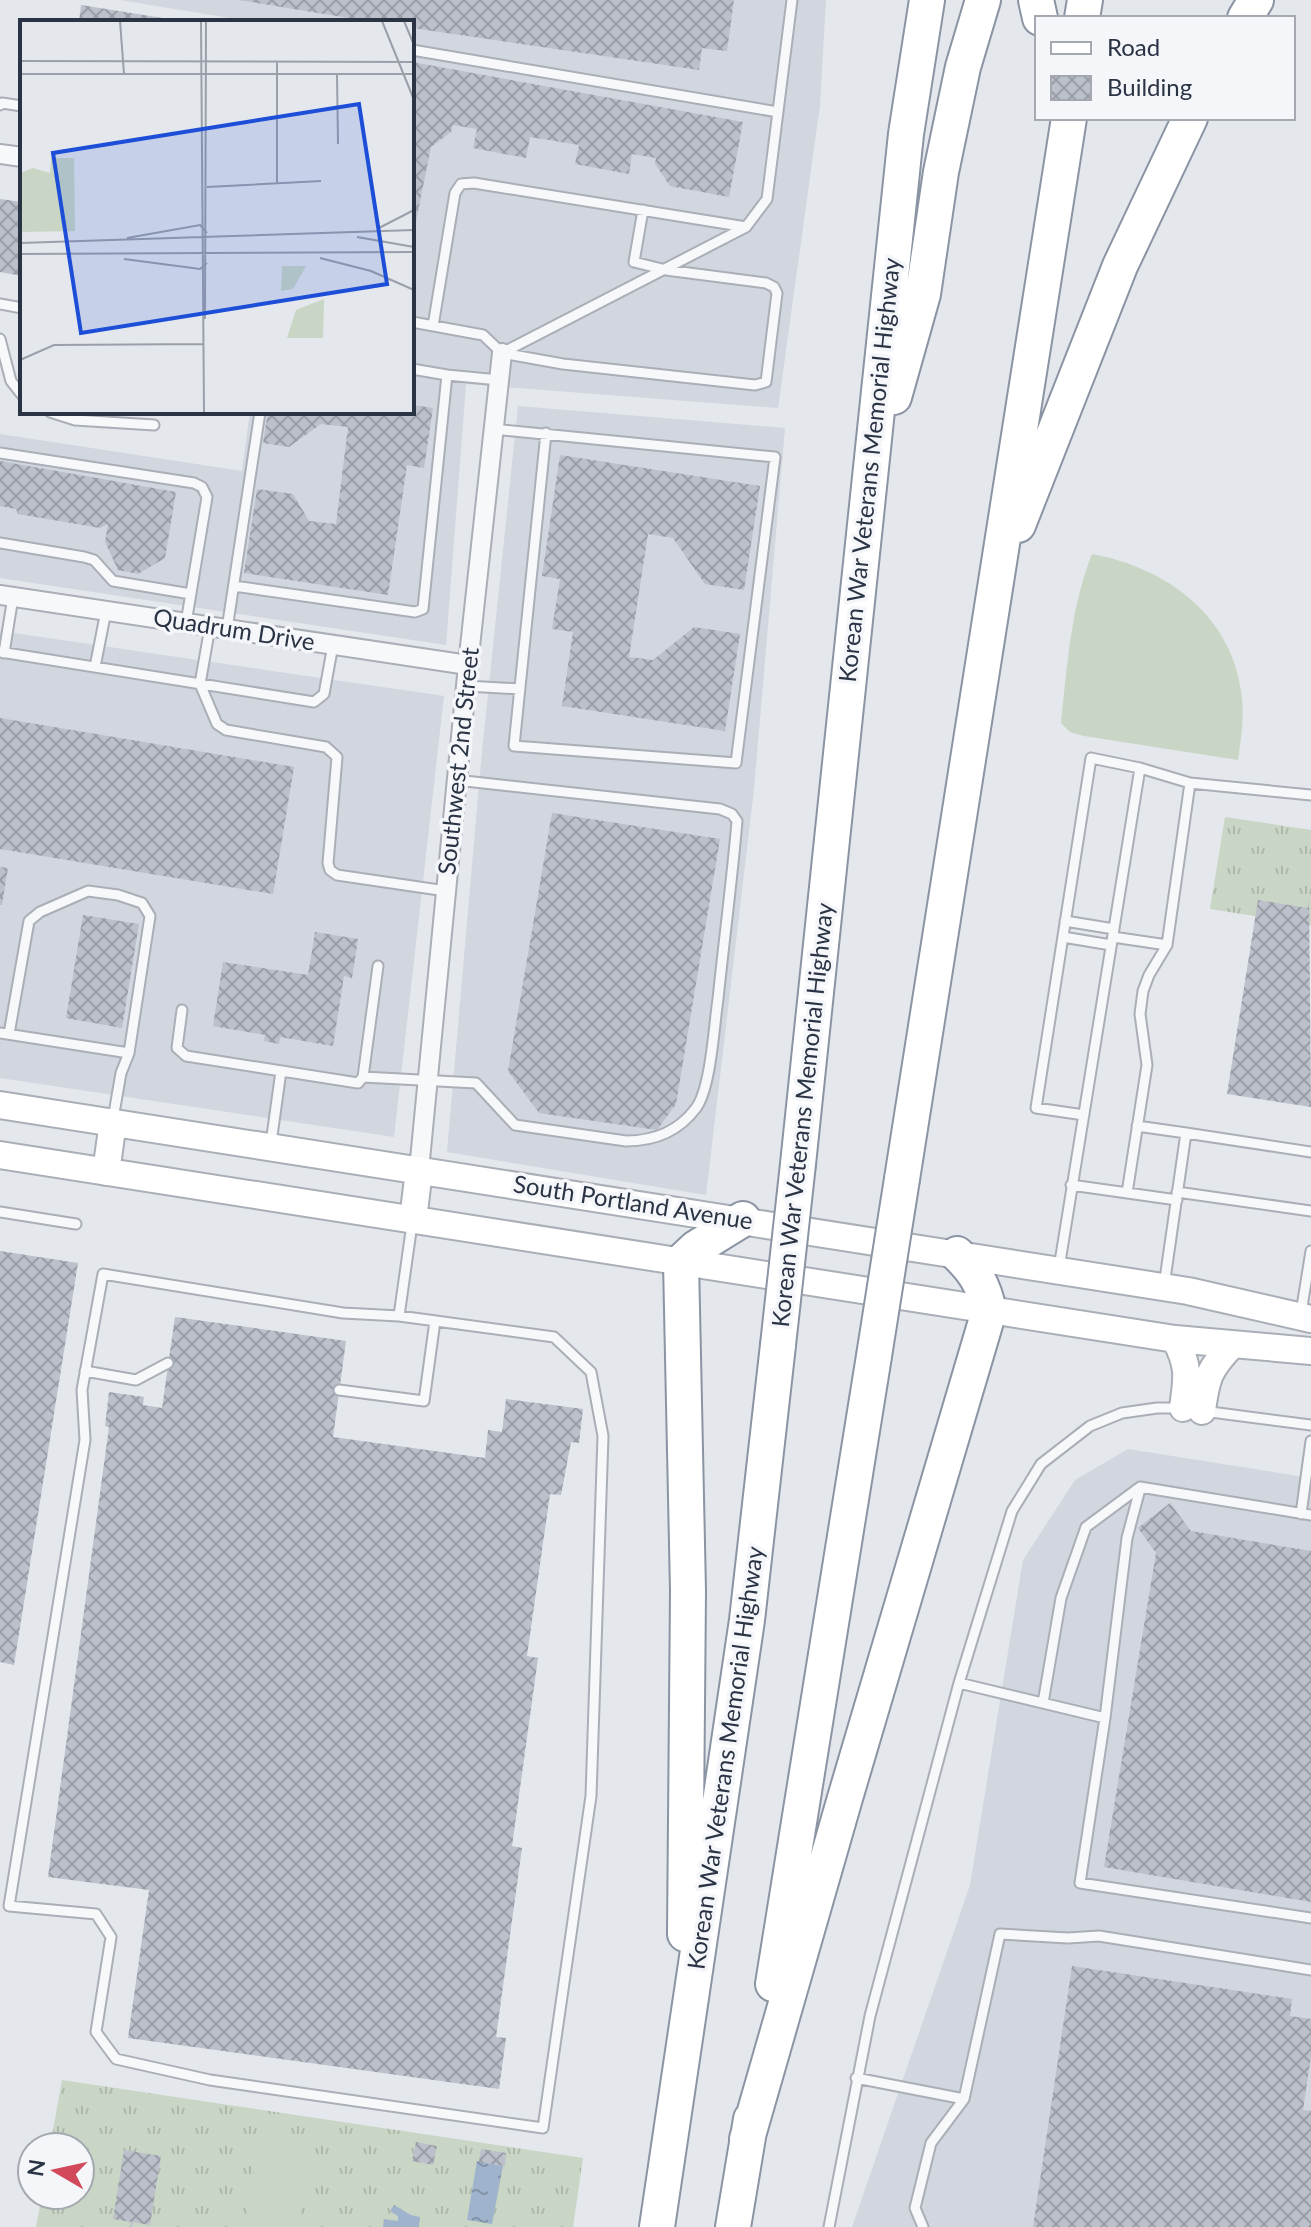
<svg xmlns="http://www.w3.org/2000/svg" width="1311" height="2227" viewBox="0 0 1311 2227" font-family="Lato,sans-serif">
  <defs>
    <pattern id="grass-tufts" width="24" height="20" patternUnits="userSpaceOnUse" patternTransform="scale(2)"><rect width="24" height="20" fill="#c9d6c5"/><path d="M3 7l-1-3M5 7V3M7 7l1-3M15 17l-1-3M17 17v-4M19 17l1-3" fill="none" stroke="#adb8ab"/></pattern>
    <pattern id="water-ripples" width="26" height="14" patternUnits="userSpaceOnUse" patternTransform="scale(2)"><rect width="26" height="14" fill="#9fb4cc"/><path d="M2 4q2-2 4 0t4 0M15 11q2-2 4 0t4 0" fill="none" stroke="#8293a7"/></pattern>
    <pattern id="building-cross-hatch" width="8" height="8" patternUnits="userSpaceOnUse" patternTransform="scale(2)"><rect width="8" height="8" fill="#bbc0ca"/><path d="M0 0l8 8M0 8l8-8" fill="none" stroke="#989da6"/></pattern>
  </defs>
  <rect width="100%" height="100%" fill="#e4e7ec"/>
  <!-- built -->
  <path fill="#d2d6de" d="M120,0h706l-6,105 -42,303 -312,-24 -20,261 -446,-67v-144l242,37 8,-59h162v-390h-159z
    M518,406l267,22 -31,361 -48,406 -259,-43 34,-390z
    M0,631l444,65 -50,441 -394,-59z
    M1128,1449l183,29v749h-459l118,-342 53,-325 52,-80z"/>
  <!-- grass -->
  <path fill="url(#grass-tufts)" d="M1225,817l86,13v95l-101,-16z
    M62,2080l521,78 -10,69h-537l6,-32h38v-48h-30z"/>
  <!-- garden -->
  <path fill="#c9d6c5" d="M1092,554c76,14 142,63 150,144 2,21 -1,42 -4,62l-154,-24 -14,-4 -9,-9c6,-56 10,-117 31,-169z
    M259,2142l53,10 -13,75h-29l-25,-4z"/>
  <!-- water -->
  <path fill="url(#water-ripples)" d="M477,2161l26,5 -11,58 -25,-4z
    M394,2205l17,10 9,2 -1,10h-36l1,-8 14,2v-5l-8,-5z"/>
  <!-- building -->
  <path fill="url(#building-cross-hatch)" d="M239,0h495l-7,51 -25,-3 -3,22 -287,-42v-6h-39z
    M81,5l94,15v2h-96z
    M412,62l331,60 -14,75 -59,-11 -15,-22 1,-6 -24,-4 -3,20 -54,-10 4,-19 -49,-8 -4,21 -53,-10 4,-19 -24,-4 -2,7 -20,15 -19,94z
    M0,199l22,3v74l-22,-4z
    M412,405l21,3 -9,60 -17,-3 -19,130 -144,-22 13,-84 36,5 16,27 27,3 12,-97 -27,-3 -32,23 -26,-4 5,-31h144z
    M560,455l200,31 -16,104 -39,-6 -32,-46 -25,-4 -19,123 24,3 41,-33 46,7 -15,97 -163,-25 11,-74 -21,-3 8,-50 -18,-3z
    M0,461l176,31 -11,66 -27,16 -20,-4 -13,-28 3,-18 -8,4 -82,-14 -2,-5 -16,-3z
    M0,718l294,49 -21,127 -273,-45z
    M552,813l168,26 -44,265 -19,26 -118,-17 -31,-42z
    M0,867l8,1 -6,37h-2z
    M1309,898l2,209 -84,-13 31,-194 50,8z
    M83,915l56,9 -17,104 -56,-10z
    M315,932l43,7 -6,39 -8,-2 -11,70 -53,-9 -1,7 -15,-3 1,-6 -52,-9 10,-64 85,13z
    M0,1251l78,12 -64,402 -14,-3z
    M175,1317l171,24 -13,96 152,21 3,-28 14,2 4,-33 77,10 -4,34 -8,-1 -10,53 -11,-1 -23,162 11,2 -26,188 10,2 -26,189 10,1 -7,51 -371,-51 21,-148 -101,-13 61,-450 -4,-1 4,-34 35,5 -1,8 19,3z
    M1170,1503l21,28 120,20v351l-207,-35 52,-314 -18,-25z
    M1072,1966l220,33 -2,17 21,3v37l-8,54 8,1v116h-278z
    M416,2142l21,4 -4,19 -21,-4z
    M481,2149l25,4 -1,13 -26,-4z
    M124,2150l37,6 -11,69 -37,-6z"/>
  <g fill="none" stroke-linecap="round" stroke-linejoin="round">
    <!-- service casing -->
    <g stroke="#a9aeb7" stroke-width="13">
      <path id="service" d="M412,50l366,62
        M0,105l2,-2 20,3
        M0,304l22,4
        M412,322l71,13 19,18 61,11 192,21 11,-3 11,-89 -3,-6 -8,-4 -100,-13 -32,-8 9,-52
        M433,326l22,-133 6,-9 13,-1 272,44
        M0,339l11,42 11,14
        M504,352l242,-125 21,-28 25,-199
        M447,375l52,5
        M50,412l25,8 79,5
        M492,429l283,28 -39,306 -222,-17 32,-313
        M0,453l194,30 8,4 5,10 -21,126
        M0,543l84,14 10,3 19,21 78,13
        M234,586l181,26 8,-3 24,-234 -35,-6
        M210,627l-10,57 17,40 9,6 100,17 11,10 -9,106 2,7 7,5 109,16
        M227,629l33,-217
        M0,652l314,50 10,-8 9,-49
        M4,653l9,-56
        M95,667l11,-56
        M466,686l54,3
        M1065,921l49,8
        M1063,937l48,8
        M1113,937l54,8
        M182,1010l-5,38 9,8 172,27 5,-6 15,-111
        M0,1033l129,20
        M9,1034l20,-113 11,-9 48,-21 30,4 24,8 8,13 -21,137 -8,20 -8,46
        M363,1077l113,6 39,42 111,16c28,0 53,-10 70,-33 15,-20 18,-83 22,-109 6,-59 14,-118 19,-178l-5,-7 -12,-5 -264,-29
        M1084,1115l-48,-7 55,-350 49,10
        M1137,1126l49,7
        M271,1143l10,-72
        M1071,1185l106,15
        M1177,1192l134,19
        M1127,1193l20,-128 -7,-51 3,-23 6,-16 18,-30 23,-162
        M0,1212l76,12
        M1059,1268l81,-500 50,15 121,12
        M103,1274l240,39 56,3 155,21 37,35 12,64 -12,360 -48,332 -333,-48 -94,-21 -20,-27 15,-95 -15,-23 -87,-8 76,-466 -3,-50z
        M1164,1286l22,-153 125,19
        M1301,1313l10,-62
        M399,1316l13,-92
        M85,1371l51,9 32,-17
        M339,1390l85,11 11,-80
        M1203,1411l108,14
        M1301,1514l10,-73
        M959,1683l146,35 -25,165 231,35
        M1043,1703l18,-105 25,-71 54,-40 171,28
        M1105,1718l22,-180 13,-49
        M856,2078l108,21 36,-165 68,4 31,-2 212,34
        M829,2227l41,-211 89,-333 53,-172 29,-47 49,-38 32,-13 35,-5h24
        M923,2227l-8,-19 16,-65 33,-44"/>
    </g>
    <!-- minor casing -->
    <g stroke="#a9aeb7" stroke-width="22">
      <path id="minor" d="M0,154l22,3
        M0,595l468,70
        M419,1170l49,-505 34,-312"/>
    </g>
    <!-- secondary casing -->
    <g stroke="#a9aeb7" stroke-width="30">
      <path id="secondary" d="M0,1105l1188,186 123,28
        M0,1155l1175,184 136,12
        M106,1172l7,-50
        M413,1220l6,-50
        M1175,1339c15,28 12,39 8,69
        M1202,1411c4,-33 7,-42 30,-66"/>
    </g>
    <!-- motorway casing -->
    <g stroke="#8b94a3" stroke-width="38">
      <path id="motorway" d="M1036,0l4,18
        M1082,18l3,-18
        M1245,18l11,-18
        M894,397l29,-103 18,-122 22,-105 20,-67
        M1018,525l102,-259 70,-148
        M798,1164l108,-1030 21,-134
        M902,1179l167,-1061
        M685,1934l3,-343 -7,-329 15,-14 47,-29
        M773,1984l101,-628
        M747,2139l98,-341 144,-487c-5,-25 -14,-40 -32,-57
        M657,2227l90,-607 31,-275
        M733,2227l18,-108"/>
    </g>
    <!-- path -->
    <path stroke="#c2c5cb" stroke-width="3" stroke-dasharray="6 6" stroke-linecap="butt" d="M131,2227l1,-5"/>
    <!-- service -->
    <use href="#service" stroke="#f7f8fa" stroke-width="9"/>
    <!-- minor -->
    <use href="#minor" stroke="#f7f8fa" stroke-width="18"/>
    <!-- secondary -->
    <use href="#secondary" stroke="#fff" stroke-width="26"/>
    <!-- motorway -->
    <use href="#motorway" stroke="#fff" stroke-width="34"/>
    <!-- motorway-bridge casing -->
    <g stroke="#8b94a3" stroke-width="38" stroke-linecap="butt">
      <path id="motorway-bridge" d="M778,1345l20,-181
        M874,1356l28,-177"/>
    </g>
    <!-- motorway-bridge -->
    <use href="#motorway-bridge" stroke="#fff" stroke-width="34"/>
  </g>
  <g text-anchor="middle" stroke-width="7" stroke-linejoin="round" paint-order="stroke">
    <!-- street labels -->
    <g font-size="24" fill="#2b3445" stroke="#f4f6f9">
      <text transform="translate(870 470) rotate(-84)" y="8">Korean War Veterans Memorial Highway</text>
      <text transform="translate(234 630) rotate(9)" y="8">Quadrum Drive</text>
      <text transform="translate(459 761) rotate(-84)" y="8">Southwest 2nd Street</text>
      <text transform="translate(803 1115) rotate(-84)" y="8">Korean War Veterans Memorial Highway</text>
      <text transform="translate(633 1203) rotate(9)" y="8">South Portland Avenue</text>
      <text transform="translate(726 1758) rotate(-82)" y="8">Korean War Veterans Memorial Highway</text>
    </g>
  </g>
  <!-- overview -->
  <g transform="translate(20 20)">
    <rect width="394" height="394" fill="#e4e7ec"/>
    <path d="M31,138h23l1,73 -55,1v-59l13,-5 17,5z" fill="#c9d6c5"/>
    <path d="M262,246h24l-13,23 -12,2zM304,279l-1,39h-36l9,-28z" fill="#c9d6c5"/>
    <path fill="none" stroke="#9a9fa9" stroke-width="2" d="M100,1l4,53M181,1l3,392M362,1l32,79M384,1l10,24M0,41l394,1M257,42v121M0,54h394M317,54l1,70M187,167l114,-6M359,208l35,-18M337,217l57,10M107,218l73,-13 7,8M0,223l394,-13M0,234l394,-2M300,238l51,13 43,19M104,239l76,10 7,-6M185,299l1,-298M0,340l34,-15 150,-1"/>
    <path fill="#1d4ed8" fill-opacity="0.15" stroke="#1d4ed8" stroke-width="4" d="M339,84l28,180 -306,49 -28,-180z"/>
    <rect width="394" height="394" fill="none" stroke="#2b3445" stroke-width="4"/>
  </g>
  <!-- legend -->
  <rect x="1035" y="16" width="260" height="104" fill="#f4f6f9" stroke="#a4a8b1" stroke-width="2"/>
  <rect x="1051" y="42" width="40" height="12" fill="#ffffff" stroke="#a4a8b1" stroke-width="2"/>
  <text x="1107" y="56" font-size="24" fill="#2b3445">Road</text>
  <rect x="1051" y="76" width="40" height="24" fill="url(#building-cross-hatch)" stroke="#a4a8b1" stroke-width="2"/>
  <text x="1107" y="96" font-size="24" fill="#2b3445">Building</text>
  <!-- north arrow -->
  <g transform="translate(56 2171) rotate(279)"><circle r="38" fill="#f4f6f9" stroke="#a4a8b1" stroke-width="2"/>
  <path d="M0-6L14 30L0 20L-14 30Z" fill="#d1495b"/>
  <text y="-12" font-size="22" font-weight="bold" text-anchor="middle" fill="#2b3445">N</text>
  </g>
</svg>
